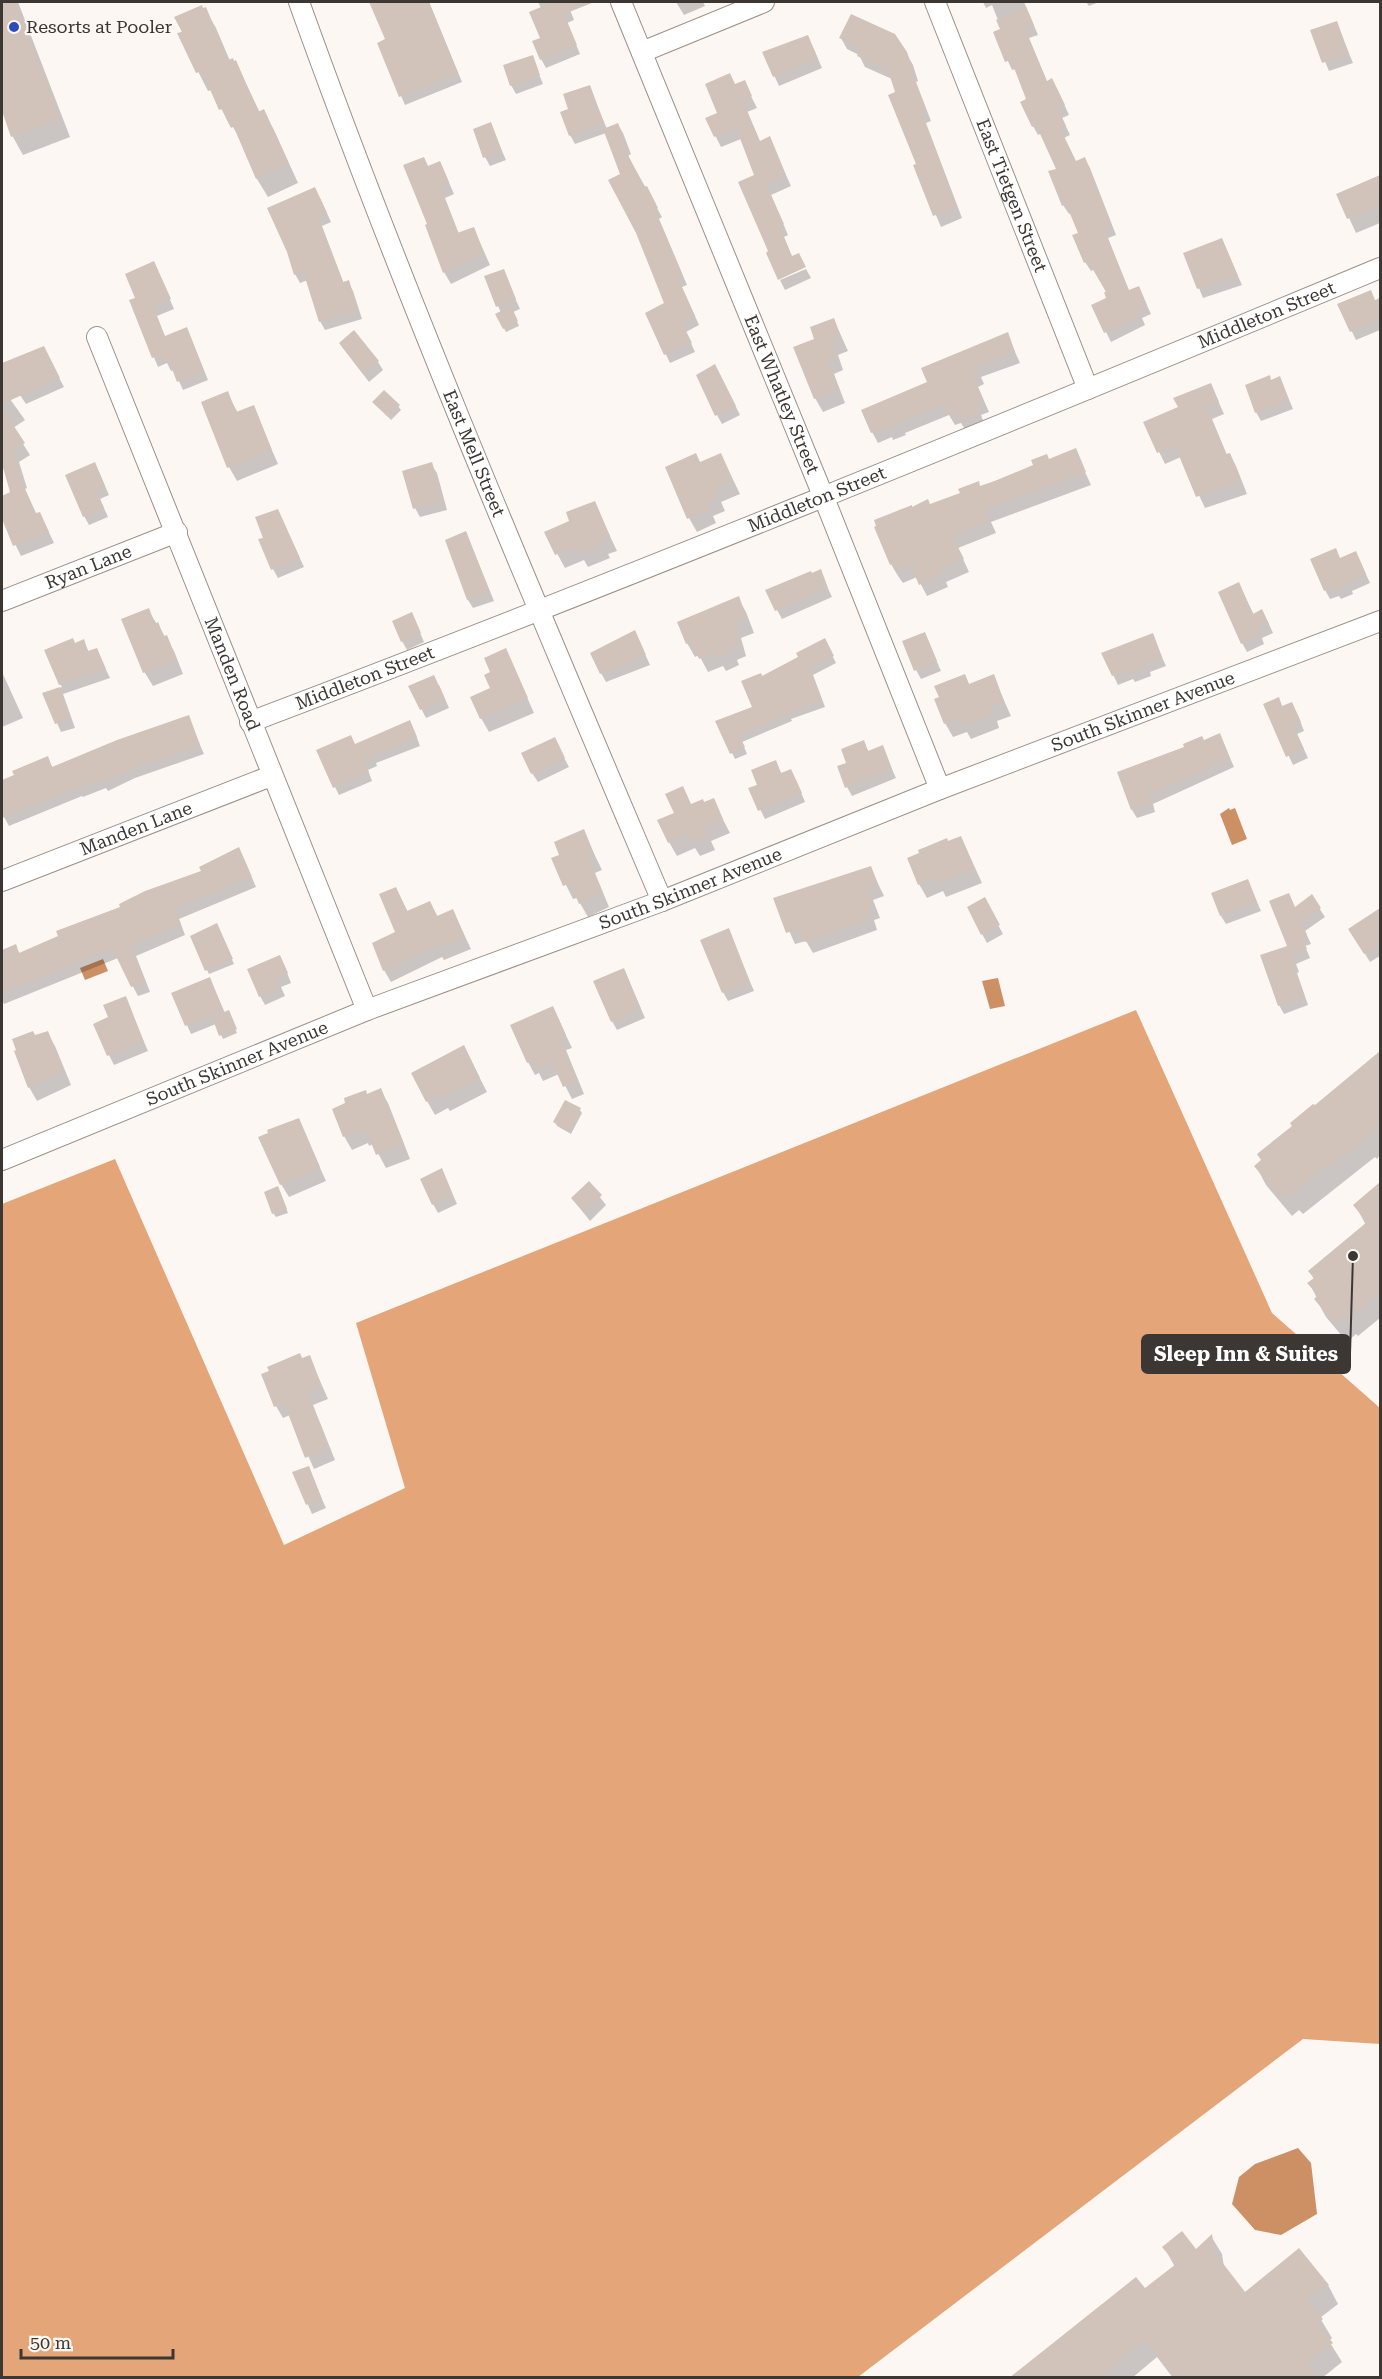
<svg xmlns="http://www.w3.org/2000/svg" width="1382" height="2379" viewBox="0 0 1382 2379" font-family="'Roboto Serif',serif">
  <rect width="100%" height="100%" fill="#fdf7f3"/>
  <!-- forest -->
  <path fill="#e4a578" d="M1136,1010l136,303 108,95v636l-77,-5 -445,338h-856v-1173l113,-45 169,386 121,-57 -49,-165z"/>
  <!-- water -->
  <path fill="#cd9064" d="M1229,808l1,2 5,-2 12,31 -15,6 -12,-31z
    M103,959l5,12 -23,9 -5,-12z
    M998,978l7,28 -15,3 -8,-28z
    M1298,2148l13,15 6,51 -36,21 -26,-5 -23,-26 7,-27 16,-13z"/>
  <!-- shadow -->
  <path fill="#0003" d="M2,2h16l52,135 -47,18 -10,-18 -11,-30z
    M370,2h59l33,80 -57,23 -27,-62 9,-3z
    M538,2h29l7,18 -7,3 13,31 -34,14 -5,-9v-51z
    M676,2h27l2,4 -21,9z
    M983,2h41l14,33 -9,3 18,44 10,7 12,26 -7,3 8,17 -6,3 12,24 9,-3 5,9 26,67 -8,3 21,54 14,5 8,17 -9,4 3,7 -34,17 -18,-36 15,-7v-7l-13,-23 -4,2 -6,-9 -5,-29 -9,-20 -2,1 -6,-9 -5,-36 -16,-36 -4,2 -5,-9 -5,-26 -12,-31 -4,1 -17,-37 7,-3 -10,-25 -6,3z
    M1086,2h13l-10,4z
    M205,9l11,19 14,33 6,1 24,51 3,-2 11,19 24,53 -30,14 -11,-18 -15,-37 -9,-15 -2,1 -19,-38 -4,1 -29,-57z
    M1336,22l17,41 -24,8 -17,-40z
    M841,38l65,15 7,12 5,16 -2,1 15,39 -5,2 36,95 -21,9 -26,-61 3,-1 -26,-86 -27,-12 -6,-12 -12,-6z
    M812,45l10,23 -43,18 -15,-33z
    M532,57l11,27 -27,10 -5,-9z
    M744,82l13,26 -10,4 13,30 9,-4 22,48 -20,9 17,40 -4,2 8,20 13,9 -35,-14 -14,-76 -15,-37 -20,8 -14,-28 12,-6 16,-28z
    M589,86l18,43 11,-4 5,8 8,21 -3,2 34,61 -3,2 28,66 -5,2 17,38 -13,7 9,20 -25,11 -24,-50 19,-10 -59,-170 -31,11 -5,-9v-26z
    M490,124l16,36 -16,6 -5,-9z
    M440,162l14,32 -9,4 14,36 15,-5 16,36 -39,19 -7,-12 -15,-47z
    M1380,177v46l-24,10 -18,-39z
    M320,198l11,24 -9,4 22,58 4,-2 5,9 9,28 -37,11 -5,-9 -12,-41 -8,3 -5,-9z
    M1222,240l20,45 -39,13 -18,-44z
    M806,269l5,9 -26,12 -5,-10z
    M503,271l17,38 -7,3 6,14 -13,6 -9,-17 4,-2 -15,-36z
    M158,272l16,37 -17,7 8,21 26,1 17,42 -25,10 -9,-20 -3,1 -4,-8 -9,4 -27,-66 6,-3z
    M1375,300l5,13v17l-24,10 -17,-35z
    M834,320l14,31 -10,4 5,15 -9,4 11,29 -22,9 -8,-14 1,-58z
    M1007,334l13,29 -39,14 3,7 -6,3 11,25 -8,3 3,8 -18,8 -5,-8 -6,2 -6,-10 -44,18 1,2 -13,5 -1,-3 -14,6 -6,-11 57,-49z
    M340,344l38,18 5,8 -14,12z
    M48,357l16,30 -38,17 -6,-9z
    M720,375l20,40 -18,9 -5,-9z
    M1280,378l13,31 -32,12 -5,-9 16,-31z
    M1211,385l13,29 -12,5 15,36 3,-1 6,12 11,28 -42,14 -24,-51 -16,7 -20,-41 35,-15z
    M5,392l20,28 -12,8 17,27 -11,7 8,26 -2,1 11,26 9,9 9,19 -33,13 -19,-38v-20l10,-5 -10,-34v-65z
    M227,393l11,20 15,-6 25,57 -41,17 -8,-14z
    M374,402l24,4 3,4 -10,10z
    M1075,450l16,35 -100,37 5,11 -38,15 11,24 -23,10 2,5 -21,9 -10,-19 -14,6 -5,-7 -7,-12 21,-55 18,-3z
    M721,455l19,39 -19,8 4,9 -12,5 3,7 -19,9 -8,-14 11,-54z
    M431,464l6,9 10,37 -27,7 -5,-9z
    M99,472l10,23 -9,4 8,18 -19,8 -5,-9z
    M594,502l23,49 -9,3 2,4 -22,9 -4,-7 -19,8 -19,-35 25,-11z
    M282,520l22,47 -26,11 -5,-9 -8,-30z
    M466,533l28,68 -21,7 -5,-8z
    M1356,553l14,30 -18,8 1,3 -12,5 -2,-3 -9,3 -5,-9 15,-31z
    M820,571l12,26 -50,22 -5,-9 34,-35z
    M1243,593l11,22 13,5 6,13 -11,5 2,6 -17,8 -5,-9z
    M738,598l8,14 8,21 -13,5 5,18 -9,4 2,5 -13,6 -3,-5 -15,6 -9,-17 -4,2 -8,-14z
    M148,610l26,41 9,23 -30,12 -8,-13 -22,-53z
    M416,623l8,19 -17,8 -5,-9z
    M925,634l16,37 -20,8 -5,-9z
    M1152,635l14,31 -16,6 1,4 -16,6 -2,-3 -15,6 -15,-31z
    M83,641l6,11 7,-3 14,29 -47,16 12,34 -14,4 -17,-38 18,-7 -2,-3 15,-40z
    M639,641l11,24 -44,17 -5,-9z
    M828,647l8,16 -23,12 12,32 -34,12 1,2 -50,21 5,12 -12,5 -18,-37 37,-14 8,-30z
    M506,650l28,63 -45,19 -8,-14 11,-29v-16z
    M2,672l21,46 -21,9z
    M964,675l6,11 23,-10 18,40 -14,5 2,7 -28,11 -4,-7 -14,5 -8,-14 -4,-25z
    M439,685l10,23 -23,10 -16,-31z
    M1278,698l5,10 14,5 7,18 -7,3 11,24 -15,7 -28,-61z
    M188,717l16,37 -69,24 -27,13 -2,-3 -23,9 -1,-1 -73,30 -5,-9 -2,-6v-29l45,-24 6,10z
    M414,730l6,16 -44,17 1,3 -9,4 4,11 -33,14 -4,-8 21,-41z
    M1204,741l20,3 10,23 -81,37 2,8 -18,6 -5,-8z
    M863,742l6,10 13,-5 14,31 -44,18 -5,-9 1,-24z
    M559,748l10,19 -31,15 -6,-9z
    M780,771l2,4 14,5 9,22 -40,17 -15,-30z
    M713,800l17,33 -19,8 4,9 -15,6 -5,-8 -18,8 -8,-14 23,-36z
    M583,831l19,39 -7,3 14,34 -21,10 -11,-19 -4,1 -20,-40 8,-3z
    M961,837l21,46 -36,14 -3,-6 -16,7 -8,-14 29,-41z
    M244,859l12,28 -77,32 6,16 -49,21 14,36 -12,4 -20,-38 -114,46 -2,-4v-48l13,-6 5,8z
    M870,867l14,29 -11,4 7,18 -6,2 3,10 -64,23 -7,-12 -11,3 -20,-45z
    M1248,881l13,30 -35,13 -5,-8z
    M396,889l12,23 22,-9 8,14 15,-6 18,38 -27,11 -2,-3 -51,25 -7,-12 13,-37z
    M1312,897l13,20 -20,14 6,13 -6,2 5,12 -14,6 3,8 -2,1 11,32 -24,9 -5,-9 16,-97z
    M984,899l19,35 -16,9 -5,-9z
    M1380,909v47l-10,6 -20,-33z
    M218,929l16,35 -25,10 -2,-4z
    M728,930l26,61 -26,10 -5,-9z
    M284,965l7,18 -10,4 4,9 -20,9 -5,-9z
    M628,979l17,39 -28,12 -5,-9z
    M214,988l11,25 5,3 7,17 -14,6 -7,-15 -25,10 -18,-40z
    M125,998l23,53 -34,14 -20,-40 16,-7z
    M553,1008l19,40 -6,2 18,44 -12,5 -13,-25 -16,7 -4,-8 -4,2 -7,-13z
    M47,1032l8,14 16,39 -34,16 -8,-14 6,-50z
    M1380,1053v102l-3,4 -2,-2 -72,57 -4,-4 -7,6 -26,-31 -10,-19 58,-59z
    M471,1061l16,31 -37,19 -2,-3 -13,7 -8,-14z
    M380,1090l8,13 22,56 -24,9 -13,-24 -4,2 -1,-3 -16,7 -8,-14 23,-41z
    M580,1110l2,3 -11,21 -14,-8 -2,-4z
    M298,1119l28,62 -37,16 -8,-13 -11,-50z
    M446,1179l11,25 -19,9 -5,-9z
    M589,1183l17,22 -16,16 -18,-23z
    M1380,1184v134l-22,18 -2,-2 -9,8 -21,-25 -10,-18 1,-1 -8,-15 5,-4 -4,-7 56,-47 -11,-20z
    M280,1192l8,21 -12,4 -3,-4z
    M309,1356l19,43 -15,6 22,55 -21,9 -24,-54 -7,3 -7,-12 26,-47z
    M308,1468l18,40 -14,6 -18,-41z
    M1211,2236l11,18 2,13 21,27 83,-9 10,19 -18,14 12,20 -3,3 13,21 -20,16h-149l-16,-21 -25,21h-121l134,-88 30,-23 -11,-20 32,4z"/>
  <!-- building -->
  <path fill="#d1c3b9" d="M2,2h14l45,117 -50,18 -9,-26z
    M369,2h60l29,71 -59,24 -22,-54 8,-4z
    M553,2l39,1 -28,11 13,31 -37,15 -8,-19 8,-3 -11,-26z
    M202,5l1,3 3,-1 22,53 5,-2 1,3 2,-1 22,52 6,-3 25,55 -33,15 -24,-56 -3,1 -7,-15 -3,1 -17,-39 -6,2 -19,-40 5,-1 -8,-15z
    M1026,7l8,18 -9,4 22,52 5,-3 13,27 -7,4 8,17 -6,2 16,33 9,-4 27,69 -8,3 25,61 10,-4 8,19 -9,4 3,7 -37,17 -13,-28 15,-7 -2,-6h2l-18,-31 -4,2 -12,-28 6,-2 -12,-29 -4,2 -14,-35 8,-2 -20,-44 -4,2 -12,-25 6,-3 -15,-39 -6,2 -12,-30 7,-3 -4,-9z
    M851,14l44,20 12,18 6,18 -2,1 15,39 -5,2 36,95 -24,9 -20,-51 3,-1 -28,-69 7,-3 -7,-22 -31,-14 3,-8 -21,-10z
    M1337,21l12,33 -27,9 -12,-33z
    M808,35l10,24 -45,18 -11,-25z
    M533,55l7,20 -30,11 -7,-21z
    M730,73l5,11 10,-4 7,16 -9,5 17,40 10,-5 16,39 -20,9 18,40 -5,2 13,30 7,-3 7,14 -28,13 -12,-27 2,-2 -30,-69 16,-7 -18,-47 -22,9 -9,-19 12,-5 -12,-29z
    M590,85l14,38 -35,13 -9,-24 8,-3 -5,-15z
    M491,122l11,29 -19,7 -10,-29z
    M618,123l9,23 -3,1 20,40 3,-1 11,22 -3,2 28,66 -5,3 17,37 -13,7 10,20 -28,12 -19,-42 19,-10 -28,-70 -28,-53 12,-6 -17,-45z
    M424,157l4,9 12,-5 9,21 -9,4 17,47 17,-6 10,26 -41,20 -18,-48 2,-1 -24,-59z
    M1380,175v31l-33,13 -11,-25z
    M315,187l12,26 -9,4 25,65 6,-2 9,30 -39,12 -16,-51 -9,4 -7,-23 -20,-44z
    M1222,238l16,38 -41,13 -14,-36z
    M154,261l17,38 -18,8 12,29 22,-9 17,44 -27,11 -8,-21 -4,2 -3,-8 -10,3 -23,-58 6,-2 -10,-24z
    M504,269l12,30 -20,8 -12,-31z
    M1371,290l4,10 5,-2v21l-30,13 -13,-28z
    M511,306l7,15 -15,8 -8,-15z
    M834,318l7,19 -10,4 6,15 -10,3 11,30 -24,10 -21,-52 21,-8 -4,-12z
    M354,330l25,31 -16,13 -24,-31z
    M1008,332l7,20 -39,14 3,7 -6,3 11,25 -8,3 4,8 -21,9 -4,-8 -7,2 -4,-11 -44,18 1,2 -15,6 -1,-2 -14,5 -10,-23 66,-28 -6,-14z
    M44,346l16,32 -58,26v-41z
    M715,364l21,42 -21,10 -19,-41z
    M1270,375l1,5 9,-4 9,24 -34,13 -10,-28z
    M1211,383l8,19 -13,5 20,47 4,-1 11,28 -45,16 -21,-51 -18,7 -14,-31 35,-15 -5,-9z
    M384,390l16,15 -12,12 -16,-15z
    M228,391l8,21 18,-7 18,45 -45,18 -26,-66z
    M2,408l23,35 -11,8 8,26 -2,1 16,35 4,-1 9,20 -36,14 -11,-27v-23l8,-4 -8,-28z
    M1076,448l10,24 -100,37 4,12 -38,14 12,24 -24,11 2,4 -23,11 -9,-21 -15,7 -3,-7 -2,1 -16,-38 2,-1 -2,-6 38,-15v2l16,-8 2,5 30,-11 -2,-4 21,-8 1,5 15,-5 38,-16 -2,-5 16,-6 2,5z
    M696,453l4,9 21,-9 12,27 -18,8 4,9 -13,5 4,7 -23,10 -22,-52z
    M95,462l10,24 -9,4 8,18 -21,9 -18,-42z
    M432,462l11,39 -30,8 -11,-38z
    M595,501l15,35 -9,4 2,4 -24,10 -3,-7 -21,8 -11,-23 25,-11 -3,-9z
    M278,509l22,49 -29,12 -13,-31 5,-1 -8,-21z
    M466,531l24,61 -23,8 -22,-60z
    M1336,548l4,10 16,-7 10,23 -18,8 1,3 -15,6 -1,-4 -9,4 -14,-32z
    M821,569l7,19 -53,23 -10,-21 46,-19 1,2z
    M1239,582l14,32 9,-5 7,15 -11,5 2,6 -19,9 -23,-52z
    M739,596l8,23 -13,5 6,18 -10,4 2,5 -15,7 -3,-5 -15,6 -8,-17 -5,2 -9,-22z
    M149,608l6,16 3,-2 6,14 3,-1 10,25 -34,13 -22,-54z
    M412,612l9,21 -20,9 -9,-21z
    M635,630l11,25 -46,19 -10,-21z
    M925,632l12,29 -23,10 -12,-30z
    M1153,633l9,24 -16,6 2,4 -20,7 -1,-3 -15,5 -11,-23z
    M73,638l2,5 9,-4 4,12 9,-3 9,21 -47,16 -15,-35z
    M825,638l9,18 -24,12 12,32 -33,13v1l-50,21 6,12 -15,7 -15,-33 37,-14 -11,-26 20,-8 1,3 36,-19 -2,-4z
    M506,648l22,50 -48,21 -10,-22 20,-9 -6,-13 6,-3 -6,-14z
    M965,674l4,10 25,-10 10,27 -14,6 3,7 -31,12 -4,-8 -14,6 -10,-25 5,-2 -5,-11z
    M434,675l11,24 -25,11 -12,-24z
    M60,687l11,32 -16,5 -13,-31z
    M1279,697l3,9 10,-4 9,20 -8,3 11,24 -18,8 -23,-53z
    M189,715l11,30 -70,25 -29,13 -1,-3 -23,9 -1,-2 -74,31v-38l12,-5 -2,-4 36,-15 4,11 65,-27z
    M410,720l7,17 -44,18 1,3 -10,4 5,10 -36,16 -17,-38 35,-15 4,9z
    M1220,733l10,25 -81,37 3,8 -21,7 -14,-38 67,-25 -1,-3 19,-8 2,4z
    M555,737l10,21 -34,16 -10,-21z
    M864,740l4,11 15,-6 9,24 -47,19 -8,-22 9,-3 -5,-14z
    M776,760l5,13 10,-4 11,24 -44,18 -10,-23 9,-3 -6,-15z
    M683,786l8,18 12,-5 1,3 10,-4 9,21 -19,8 4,9 -17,7 -4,-9 -19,9 -11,-23 17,-7 -9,-19z
    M584,829l11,27 -7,3 15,34 -24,11 -9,-21 -7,3 -12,-28 8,-3 -5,-13z
    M961,836l14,33 -38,15 -2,-6 -17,7 -11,-27 12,-5 -1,-3 10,-4 19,-8 1,3z
    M239,847l13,30 -78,31 7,16 -50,22 15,36 -15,5 -19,-39 -110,45v-43l14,-6 3,9 39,-17 -2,-5 64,-24 -1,-3 26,-13 56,-20 -2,-4z
    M871,866l7,18 -11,4 7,18 -6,2 4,10 -67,24 -7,-13 -12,4 -13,-35z
    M1248,879l9,23 -37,14 -9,-23z
    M396,887l11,24 23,-10 7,15 16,-7 12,28 -29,12 -1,-3 -52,25 -11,-28 23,-11 -16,-38z
    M1289,893l6,14 17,-13 9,14 -20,14 6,13 -5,2 5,12 -15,6 3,8 -2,1 12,33 -27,9 -18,-51 27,-9 -18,-45z
    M985,897l15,28 -19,10 -14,-28z
    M1380,908v36l-16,10 -16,-25z
    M217,923l16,36 -28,12 -15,-35z
    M729,928l21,54 -28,11 -22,-53z
    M280,955l8,18 -11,4 4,10 -22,10 -12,-28z
    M624,968l17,41 -30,13 -18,-41z
    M210,977l13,33 -38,16 -14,-33z
    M126,996l18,46 -37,14 -14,-32 15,-7 -5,-12z
    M553,1006l13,29 -6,3 18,43 -15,6 -11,-25 -17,8 -3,-9 -5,2 -17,-38z
    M229,1010l8,19 -18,7 -7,-19z
    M33,1031l2,4 13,-4 16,40 -36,17 -14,-37 2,-1 -4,-11z
    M464,1045l16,33 -39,20 -2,-3 -13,7 -15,-29z
    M1380,1051v77l-52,40 -2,-2 -35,30 -3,-4 -8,6 -26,-32 7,-6 -4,-6 35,-28 -2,-3 23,-19 2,1z
    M381,1088l23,56 -28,11 -10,-25 -6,3 -1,-3 -16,7 -11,-28 13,-6 -1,-5 22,-8 1,4z
    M565,1100l16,8 -12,23 -16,-9z
    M299,1118l21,49 -40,18 -22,-48 10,-4 -1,-3z
    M442,1168l11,27 -21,10 -12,-26z
    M589,1181l13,14 -18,18 -13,-15z
    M1380,1182v110l-33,27 -2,-2 -9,8 -22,-26 4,-4 -11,-12 7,-5 -6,-7 59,-49 -14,-17z
    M278,1186l9,23 -15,5 -8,-22z
    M300,1353l2,5 8,-3 12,32 -15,6 22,55 -24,10 -21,-55 -10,4 -13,-33 8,-3 -2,-4z
    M309,1466l13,33 -16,6 -14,-33z
    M1182,2231l14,18 16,-15 3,19 30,39 54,-44 30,37 -22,16 16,18 -6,5 16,19 -26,20 12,15h-144l-29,-38 -48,38h-89l127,-101 9,11 31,-24 -14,-17z"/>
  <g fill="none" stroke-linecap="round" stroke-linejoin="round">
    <!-- minor casing -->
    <g stroke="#9e9087" stroke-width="22">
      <g id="minor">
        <path id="s1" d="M299,2c109,304 237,602 363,899"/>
        <path id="s2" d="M621,2l203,496 116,291"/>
        <path id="s3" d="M935,2l153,387"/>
        <path d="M642,52l122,-50"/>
        <path id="s4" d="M97,337l270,673"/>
        <path id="s5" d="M2,601l175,-69"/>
        <path id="s6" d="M250,722c380,-144 755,-298 1130,-454"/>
        <path id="s7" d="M2,881l269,-105"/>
        <path id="s8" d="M2,1160l365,-150 295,-109 278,-112 440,-168"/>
      </g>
    </g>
    <!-- minor -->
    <use href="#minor" stroke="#fff" stroke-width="20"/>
  </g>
  <!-- markers -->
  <circle fill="#2b4cbc" stroke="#fdf7f3" stroke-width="2" cx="14" cy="27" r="6"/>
  <g text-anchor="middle" stroke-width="4.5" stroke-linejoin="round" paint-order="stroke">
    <!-- poi labels -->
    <g font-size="18" fill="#3d3733" stroke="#fdf7f3" text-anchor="start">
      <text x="26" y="33">Resorts at Pooler</text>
    </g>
    <!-- street labels -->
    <g font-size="18" fill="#3d3733" stroke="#fdf7f3">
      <text dy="6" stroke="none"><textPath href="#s3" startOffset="208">East Tietgen Street</textPath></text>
      <text dy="6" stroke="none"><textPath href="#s6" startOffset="1095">Middleton Street</textPath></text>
      <text dy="6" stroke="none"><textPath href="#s2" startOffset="424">East Whatley Street</textPath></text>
      <text dy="6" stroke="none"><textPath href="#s1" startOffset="484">East Mell Street</textPath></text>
      <text dy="6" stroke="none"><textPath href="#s6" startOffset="609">Middleton Street</textPath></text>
      <text dy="6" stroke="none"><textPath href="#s5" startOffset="93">Ryan Lane</textPath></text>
      <text dy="6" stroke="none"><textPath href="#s4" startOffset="363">Manden Road</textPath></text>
      <text dy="6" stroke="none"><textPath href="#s6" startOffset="123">Middleton Street</textPath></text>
      <text dy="6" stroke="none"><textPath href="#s8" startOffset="1226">South Skinner Avenue</textPath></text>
      <text dy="6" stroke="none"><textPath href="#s7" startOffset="144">Manden Lane</textPath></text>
      <text dy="6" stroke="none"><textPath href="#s8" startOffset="740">South Skinner Avenue</textPath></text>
      <text dy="6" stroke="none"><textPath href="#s8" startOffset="254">South Skinner Avenue</textPath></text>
    </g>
  </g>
  <!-- callouts -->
  <path fill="none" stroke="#3d3733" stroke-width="2" d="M1353 1256L1350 1354"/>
  <circle fill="#3d3733" stroke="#fdf7f3" stroke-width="2" cx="1353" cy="1256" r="6"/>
  <rect fill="#3d3733" stroke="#3d3733" stroke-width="2" x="1142" y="1335" width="208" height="38" rx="6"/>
  <g font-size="20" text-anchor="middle" font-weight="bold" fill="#fff">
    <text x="1246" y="1361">Sleep Inn &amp; Suites</text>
  </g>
  <!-- border -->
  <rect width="1382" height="2379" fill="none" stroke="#3d3733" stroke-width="6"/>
  <!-- scale -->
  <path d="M21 2349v9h152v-9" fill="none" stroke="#3d3733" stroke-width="3"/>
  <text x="30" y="2349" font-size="18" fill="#3d3733" stroke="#fdf7f3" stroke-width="4.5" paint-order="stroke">50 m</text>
</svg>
